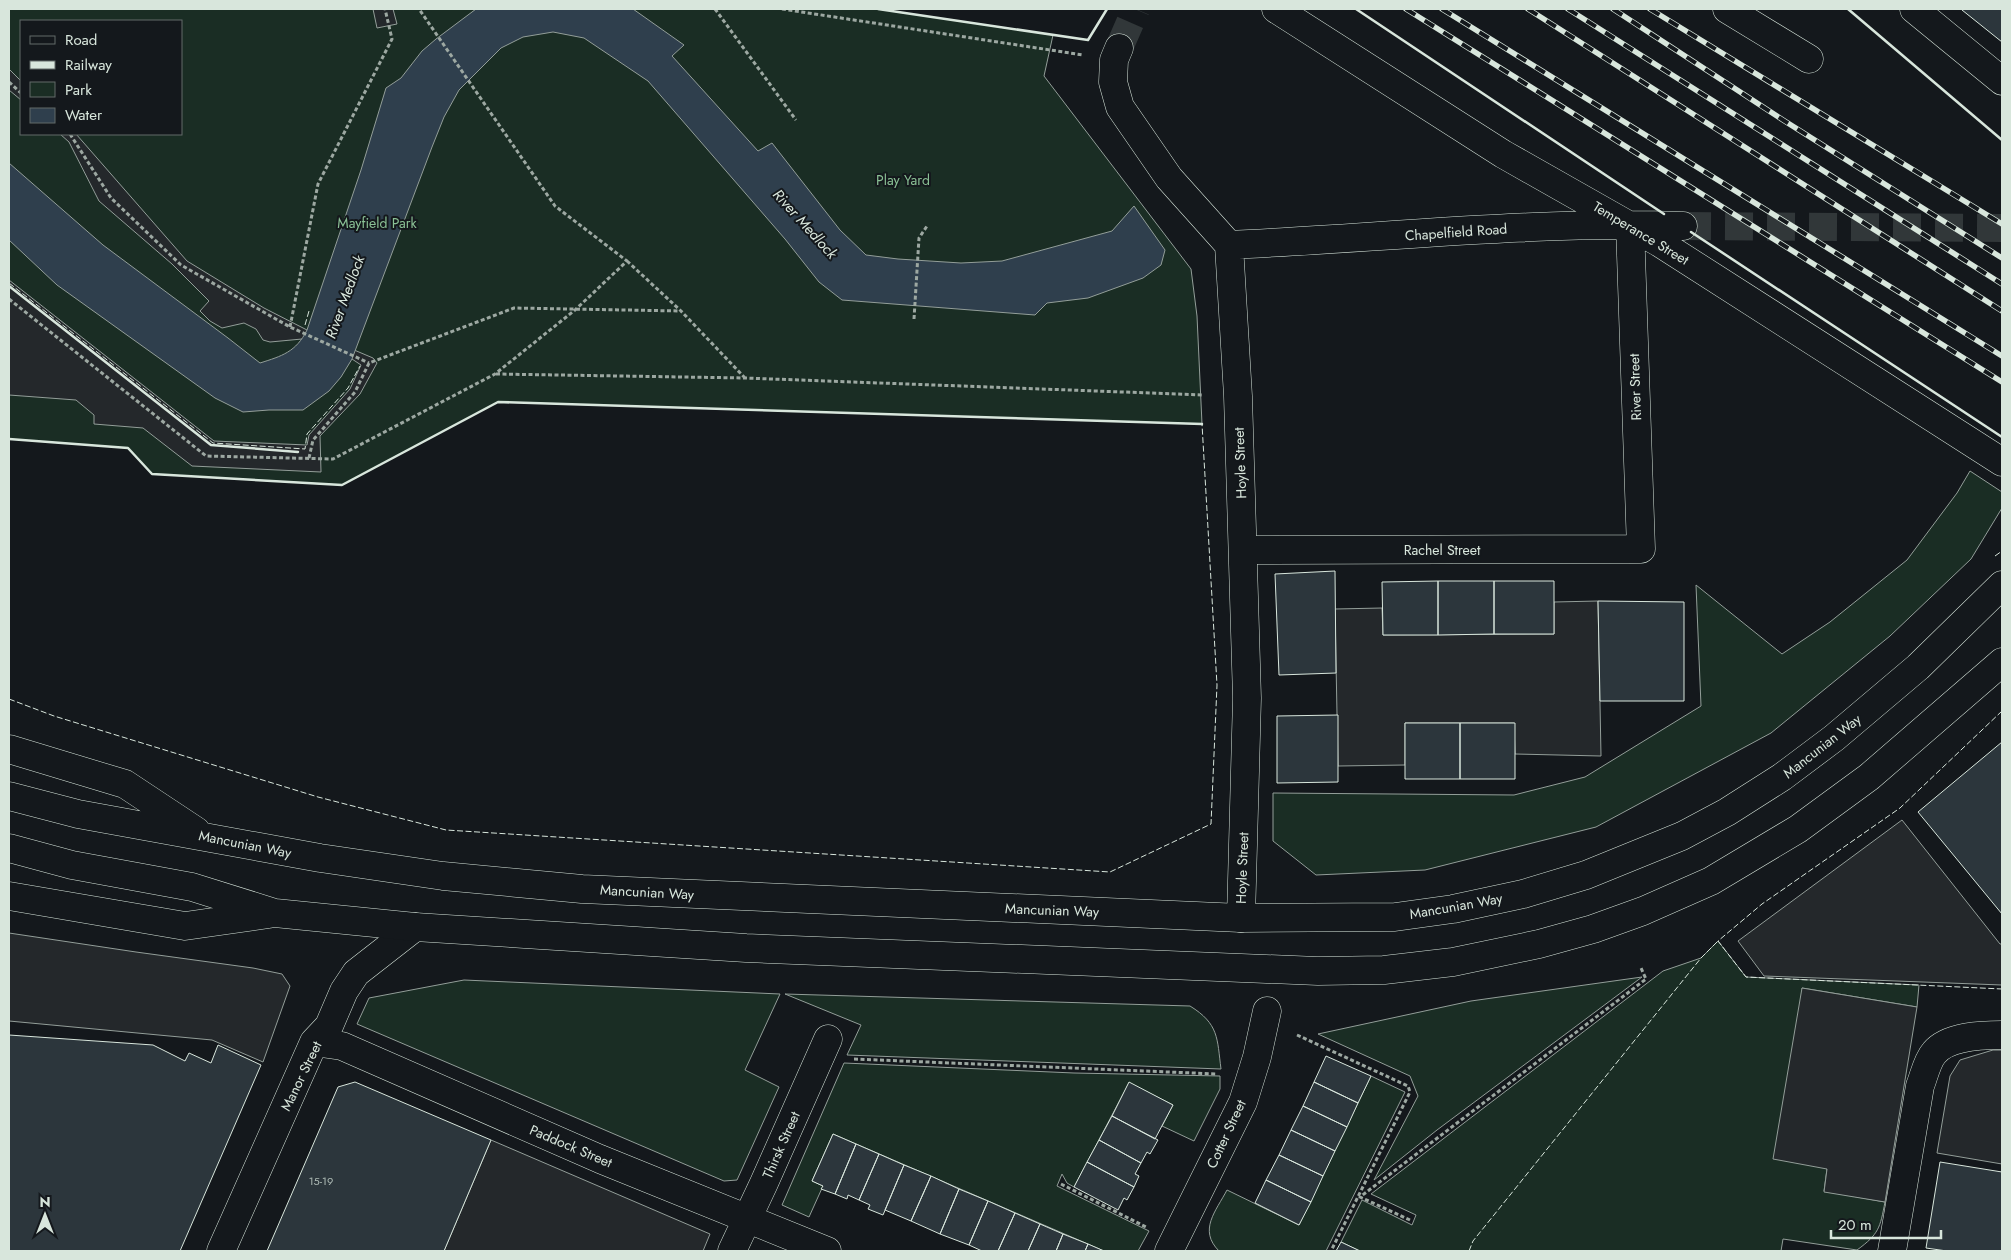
<svg xmlns="http://www.w3.org/2000/svg" width="2011" height="1260" viewBox="0 0 2011 1260" font-family="Jost,sans-serif">
  <rect width="100%" height="100%" fill="#14181c"/>
  <!-- green -->
  <path fill="#1a2d24" stroke="#939e99" fill-rule="evenodd" d="M9,9h869l175,26 -9,41 147,193 6,47 5,108 -704,-22 -156,83 -190,-11 -24,-26 -119,-9zM21,21h160v113h-160z
    M1970,471l32,21v16l-31,51 -81,77 -119,97 -175,94 -171,43 -109,5 -43,-34v-48l241,2 71,-18 116,-71 -5,-121 86,69 48,-32 77,-62 50,-67z
    M1718,941l28,36 173,8 -2,22 -115,-19 25,181 -3,22 61,11c-5,26 -6,32 -28,48l-74,-11 -2,12h-421l-19,-9 21,-42 50,25 4,-10 -45,-21 292,-223 38,-13z
    M1642,977l-205,153 -63,50 44,-84 -8,-20 -92,-42 153,-33z
    M464,980l316,14 -35,76 34,17 -42,93 -13,1 -367,-157 12,-26z
    M785,994l405,12c29,18 27,32 31,63l-374,-14 14,-30z
    M844,1063l230,10 146,3v13l-26,52 -32,-15 11,-21 -44,-22 -55,104 -7,-4 -5,-9 -5,12 92,45 -11,20h-34l-271,-117 -21,47 11,5 -14,31 -27,-12z
    M1371,1076l34,16 -79,159h-107c-21,-21 -3,-40 8,-61l72,35z"/>
  <!-- parking -->
  <path fill="#24282b" stroke="#939e99" d="M373,9h20l4,15 -20,4z
    M9,69l12,12v19l-12,-10z
    M60,134h16l111,127 77,47 43,22 66,28 4,5 -17,31 -40,42 1,36 -129,-6 -49,-38 -49,-4v-9l-18,-15 -67,-5v-115l205,161 93,4 2,-10 41,-46 11,-24 -9,-6 -50,-20 -32,3 -7,-2 -7,-11 -12,-6 -22,5 -12,-7 -10,-10 9,-10 -37,-37 -73,-63 -30,-59z
    M1598,601l3,155 -86,-2 -1,-31h-109v42l-67,1 -3,-157 47,-1 1,27 171,-1v-32z
    M1902,820l98,124h2v41l-238,-9 -26,-35z
    M9,933l127,19 117,16 29,6 8,12 -27,76 -51,-22 -203,-19z
    M1802,988l115,19 -32,195 -61,-10 3,-23 -54,-10z
    M1993,1050h9v114l-65,-11 13,-77 10,-16z
    M491,1140l219,94 -7,17h-259z"/>
  <!-- water -->
  <path fill="#2f3f4d" stroke="#939e99" d="M476,9h157l51,36 -12,11 86,95 14,-8 68,87 26,25 32,4 63,4 41,-2 110,-30 22,-25 31,44 -4,15 -18,13 -55,20 -41,5 -12,12 -193,-15 -23,-18 -34,-43 -137,-158 -64,-43 -31,-6 -30,5 -22,11 -42,42 -15,27 -12,30 -80,212 -11,18 -12,14 -26,19h-34l-26,2 -28,-14 -158,-113 -48,-45v-77l94,82 125,93 32,25c22,-7 36,-11 47,-33l54,-160 25,-82 15,-10 21,-27 14,-12z"/>
  <!-- building -->
  <path fill="#2c363c" stroke="#d8e6dc" d="M1962,9h40v33l-40,-32z
    M1335,571l1,102 -57,2 -4,-101z
    M1438,581v54h-55l-1,-53z
    M1438,581h56v53l-56,1z
    M1494,581h60v53h-60z
    M1598,601l86,1v99h-84z
    M1338,715v67l-61,1v-67z
    M1405,723h55v56h-55z
    M1460,723h55v56h-55z
    M2002,742v172l-84,-102z
    M9,1035l144,10 32,16 4,-8 22,10 7,-18 43,20 -81,186h-171z
    M1326,1056l45,20 -13,27 -44,-21z
    M355,1082l136,58 -47,111h-177l71,-164z
    M1129,1082l44,23 -18,34 -43,-23z
    M1314,1082l44,21 -11,24 -44,-21z
    M1303,1106l44,21 -12,24 -44,-21z
    M1112,1116l46,24 -8,14 -3,-2 -6,11 -42,-23z
    M1291,1130l44,21 -12,25 -44,-21z
    M833,1134l23,10 -21,50 -14,-5 2,-3 -11,-5z
    M1099,1140l42,23 -6,11 4,2 -5,11 -47,-25z
    M856,1144l23,10 -20,46 -11,-5 -1,4 -12,-5z
    M879,1154l25,11 -21,50 -15,-6 2,-4 -11,-5z
    M1279,1155l44,21 -12,26 -45,-22z
    M1087,1162l47,25 -7,13 -3,-2 -6,12 -44,-23z
    M1940,1162l62,10v79h-55l-21,-3z
    M904,1165l27,11 -20,45 -26,-11z
    M931,1176l28,13 -19,45 -29,-13z
    M1266,1180l45,22 -12,23 -44,-22z
    M959,1189l29,12 -19,44 -29,-11z
    M988,1201l27,12 -17,38h-16l-13,-6z
    M1015,1213l25,11 -12,27h-30z
    M1040,1224l23,10 -7,17h-28z
    M1063,1234l25,10 -3,7h-29z
    M1341,1242l19,9h-24z
    M1088,1244l16,7h-19z"/>
  <g fill="none" stroke-linecap="round" stroke-linejoin="round">
    <!-- minor-tunnel -->
    <path stroke="#313739" stroke-width="28" stroke-dasharray="28 14" stroke-linecap="butt" d="M1119,48l17,-39
      M1683,226l319,2"/>
    <!-- minor casing -->
    <g stroke="#d8e6dc" stroke-width="29">
      <path id="minor" d="M1276,9l227,145 157,89 342,219
        M1727,9l82,50
        M1914,9l88,72
        M1119,48l-5,12 -1,22 7,25 49,71 60,67 9,151 9,302 -6,220
        M1229,245c152,-7 302,-24 454,-19
        M1243,550l398,-1 -11,-324
        M314,1042l28,4 258,113 227,92
        M221,1251l93,-209 15,-16 15,-35 12,-18 59,-46
        M732,1251l32,-68 64,-144
        M1169,1251l74,-149 14,-45 10,-46
        M1892,1251l28,-165c4,-10 7,-25 14,-33 14,-17 48,-18 68,-18"/>
    </g>
    <!-- highway casing -->
    <g stroke="#d8e6dc" stroke-width="29">
      <path id="highway" d="M9,749l116,35 71,47
        M9,796l69,18 242,44 123,18 139,13 659,29 154,-1 58,-8 70,-15 63,-19 96,-39 45,-24 55,-35 52,-39 84,-71 84,-82
        M9,848l63,17 120,22 83,26 140,14 331,21 572,23 66,-1 69,-8 86,-18 54,-15 50,-18 68,-30 87,-52 71,-52 133,-115
        M9,896l176,30 84,-12"/>
    </g>
    <!-- path -->
    <path stroke="#9da8a2" stroke-width="3" stroke-dasharray="4 2.5" stroke-linecap="butt" d="M715,9l81,111
      M782,9l301,46
      M9,82l12,11
      M70,134l41,64 70,67 109,62 79,36
      M627,261l54,50 64,67
      M9,299l197,157 127,3 162,-85 80,-64 52,-49 -72,-55 -136,-197
      M914,319l5,-81 8,-12
      M290,327l28,-143 74,-145 -7,-30
      M496,374l249,4 459,17
      M309,458l4,-18 42,-48 14,-29 145,-55 167,3
      M1297,1035l111,51 2,6 -79,159
      M854,1059l363,15
      M1061,1184l85,43
      M1410,1220l-50,-23 286,-218 -5,-11"/>
    <!-- minor -->
    <use href="#minor" stroke="#14181c" stroke-width="28"/>
    <!-- highway -->
    <use href="#highway" stroke="#14181c" stroke-width="28"/>
    <!-- rail casing -->
    <g stroke="#d8e6dc" stroke-width="5.5">
      <path id="rail" d="M1406,9l596,373
        M1442,9l560,347
        M1528,9l474,302
        M1568,9l434,275
        M1613,9l170,111 219,138
        M1650,9l352,215"/>
    </g>
    <!-- rail -->
    <use href="#rail" stroke="#14181c" stroke-width="4" stroke-dasharray="11" stroke-linecap="butt"/>
    <!-- fence -->
    <path stroke="#d8e6dc" stroke-width="1" stroke-dasharray="6 2.5" stroke-linecap="butt" d="M9,283l204,160 92,6 2,-15 41,-46 12,-22
      M305,325l4,-14
      M1995,556l7,-5
      M9,699l45,17 264,81 128,33 664,42 101,-48 6,-139 -15,-261
      M2002,711l-102,97 -138,96 -44,37 28,36 256,12
      M1469,1251l4,-10 228,-283 17,-17"/>
    <!-- wall -->
    <path stroke="#d8e6dc" stroke-width="2.5" d="M878,9l210,31 19,-31
      M1356,9l308,205
      M1848,9l154,131
      M1691,232l311,205
      M9,286l202,159 87,7
      M9,439l119,9 24,26 190,11 156,-83 704,22"/>
  </g>
  <g text-anchor="middle" stroke-width="4" stroke-linejoin="round" paint-order="stroke">
    <!-- number labels -->
    <g font-size="11" fill="#adbab4">
      <text x="321" y="1185">15-19</text>
    </g>
    <!-- park labels -->
    <g font-size="14" fill="#8ac095" stroke="#14181c">
      <text x="903" y="185">Play Yard</text>
      <text x="377" y="228">Mayfield Park</text>
    </g>
    <!-- street labels -->
    <g font-size="14" fill="#d8e6dc" stroke="#14181c">
      <text transform="translate(1456 232) rotate(-4)" y="5">Chapelfield Road</text>
      <text transform="translate(1641 233) rotate(31)" y="5">Temperance Street</text>
      <text transform="translate(1635 387) rotate(-92)" y="5">River Street</text>
      <text transform="translate(1240 463) rotate(-92)" y="5">Hoyle Street</text>
      <text x="1442" y="555">Rachel Street</text>
      <text transform="translate(1822 746) rotate(-38)" y="5">Mancunian Way</text>
      <text transform="translate(245 844) rotate(11)" y="5">Mancunian Way</text>
      <text transform="translate(1242 868) rotate(-88)" y="5">Hoyle Street</text>
      <text transform="translate(647 892) rotate(3)" y="5">Mancunian Way</text>
      <text transform="translate(1456 906) rotate(-10)" y="5">Mancunian Way</text>
      <text transform="translate(1052 910) rotate(2)" y="5">Mancunian Way</text>
      <text transform="translate(301 1076) rotate(-64)" y="5">Manor Street</text>
      <text transform="translate(1226 1134) rotate(-65)" y="5">Cotter Street</text>
      <text transform="translate(781 1145) rotate(-66)" y="5">Thirsk Street</text>
      <text transform="translate(571 1146) rotate(23)" y="5">Paddock Street</text>
    </g>
    <!-- water labels -->
    <g font-size="15" font-style="italic" fill="#d8e6dc" stroke="#14181c">
      <text transform="translate(805 224) rotate(48)" y="5">River Medlock</text>
      <text transform="translate(345 297) rotate(-70)" y="5">River Medlock</text>
    </g>
  </g>
  <!-- border -->
  <rect width="2011" height="1260" fill="none" stroke="#d8e6dc" stroke-width="20"/>
  <!-- legend -->
  <rect x="20" y="20" width="162" height="115" fill="#14181c" stroke="#626a69"/>
  <rect x="30" y="36" width="25" height="8" fill="#14181c" stroke="#626a69"/>
  <text x="65" y="45" font-size="15" fill="#d8e6dc">Road</text>
  <rect x="30" y="61" width="25" height="8" fill="#d8e6dc" stroke="#626a69"/>
  <text x="65" y="70" font-size="15" fill="#d8e6dc">Railway</text>
  <rect x="30" y="82" width="25" height="15" fill="#1a2d24" stroke="#626a69"/>
  <text x="65" y="95" font-size="15" fill="#d8e6dc">Park</text>
  <rect x="30" y="108" width="25" height="15" fill="#2f3f4d" stroke="#626a69"/>
  <text x="65" y="120" font-size="15" fill="#d8e6dc">Water</text>
  <!-- north arrow -->
  <g transform="translate(45 1215)" stroke="#14181c" stroke-width="4" paint-order="stroke">
  <path d="M0-4L9 19L0 12L-9 19Z" fill="#d8e6dc"/>
  <text y="-8" font-size="14" font-weight="bold" text-anchor="middle" fill="#d8e6dc">N</text>
  </g>
  <!-- scale -->
  <path d="M1831 1230v8h110v-8" fill="none" stroke="#d8e6dc" stroke-width="2.5"/>
  <text x="1838" y="1230" font-size="15" fill="#d8e6dc" stroke="#14181c" stroke-width="4" paint-order="stroke">20 m</text>
</svg>
